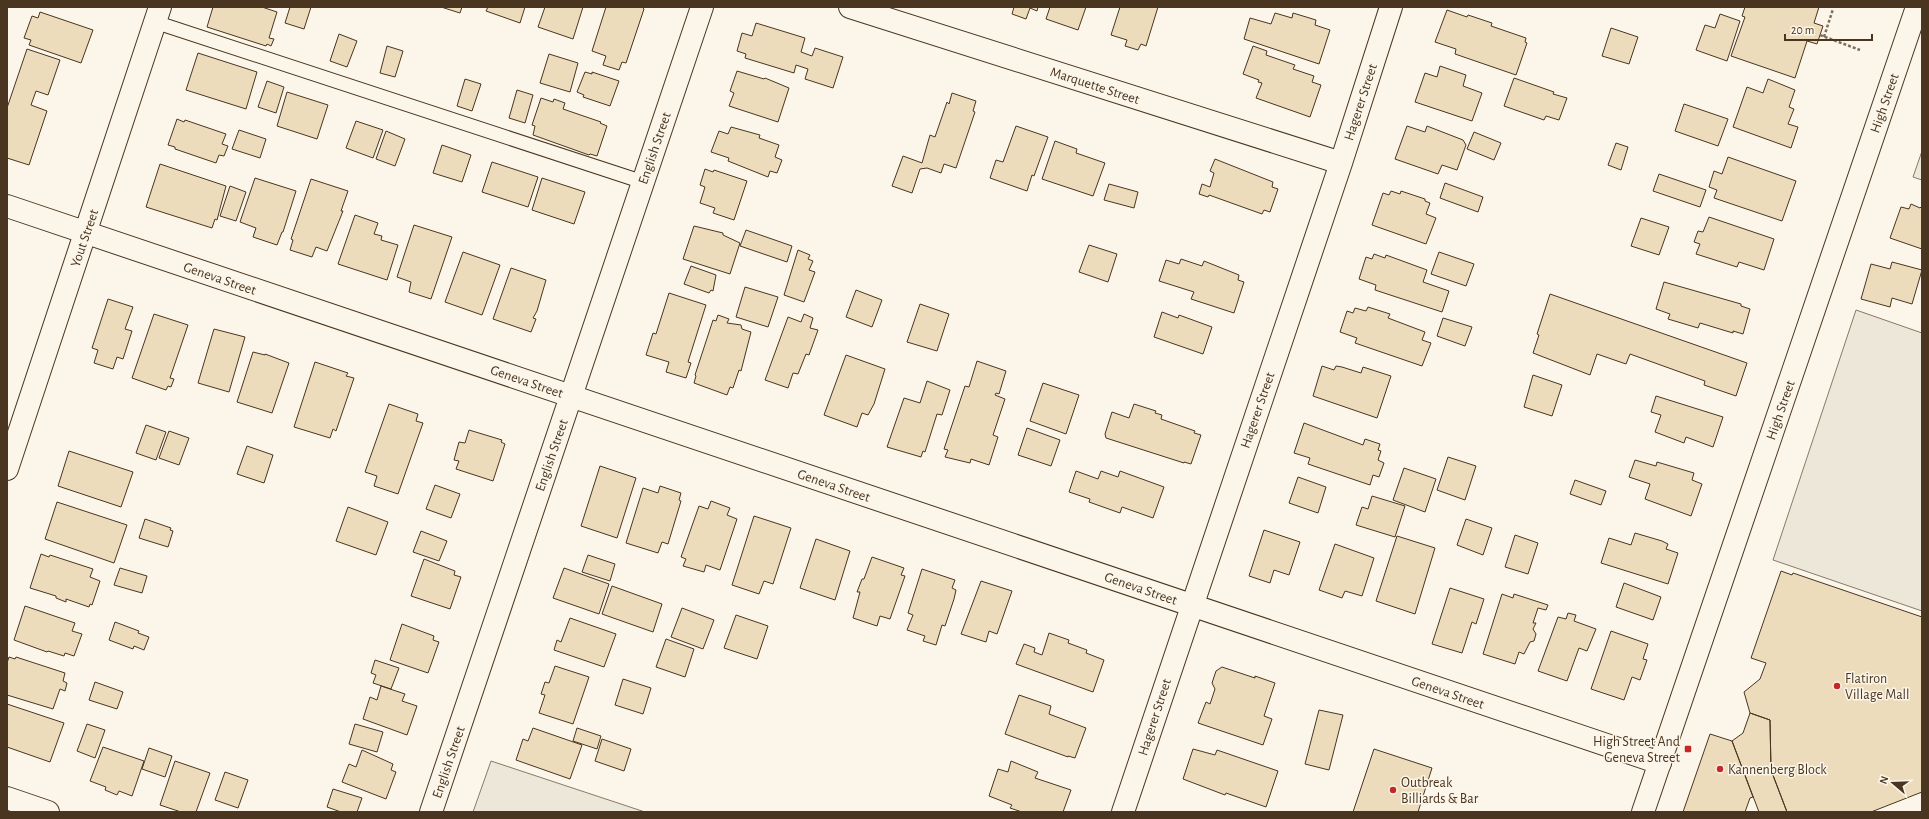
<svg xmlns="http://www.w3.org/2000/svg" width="1929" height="819" viewBox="0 0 1929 819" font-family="'Alegreya Sans',sans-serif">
  <rect width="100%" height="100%" fill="#fbf6e9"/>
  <!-- parking -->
  <path fill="#ede7d9" stroke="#887966" d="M1922,151v29l-9,-3z
    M1856,310l66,23v278l-149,-51z
    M491,761l154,51h-172z"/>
  <!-- building -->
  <path fill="#ecdcbc" stroke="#4a3520" d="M213,7h49l15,5 -8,26 5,1 -3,7 -4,-2 -1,2 -59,-19z
    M290,7h21l-7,22 -19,-6z
    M441,7h21l-2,6z
    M488,7h37l-5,16 -34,-12z
    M545,7h38l-10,32 -35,-12z
    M606,7h36l2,2 -18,54 -4,-1 -3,8 -16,-5 3,-9 -14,-5z
    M1014,7h24l-1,4 -7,-3 -4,11 -14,-5z
    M1050,7h36l-8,23 -32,-11z
    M1120,7h38l-12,39 -5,-2 -3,6 -13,-4 2,-6 -16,-5z
    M1745,7h74l-5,16 9,3 -6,18 -10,-3 -12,37 -64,-22 14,-39 -3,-1z
    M1447,10l20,7 1,-2 24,8 -1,3 35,12 -1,4 2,1 -11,32 -61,-21 1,-5 -21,-7z
    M40,12l53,18 -12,33 -52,-18 2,-5 -7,-2 8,-22 6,2z
    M1275,13l17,5 1,-5 23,7 -1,5 15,5 -11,34 -75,-25 6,-21 21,6z
    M1720,14l20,7 -13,40 -31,-11 9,-25 10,3z
    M756,23l49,15 -4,14 11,4 3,-8 28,9 -10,31 -28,-9 3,-10 -12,-4 -2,8 -49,-15 1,-4 -9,-3 5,-18 10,3z
    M1611,28l27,9 -9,27 -27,-8z
    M339,34l18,7 -10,26 -17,-6z
    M387,46l16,5 -8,26 -15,-4z
    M1253,46l14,5 -1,4 29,10 -2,4 21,7 -2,6 9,3 -11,32 -54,-19 6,-15 -4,-1 1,-2 -16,-6z
    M27,49l33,11 -12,35 -12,-4 -5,14 16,6 -18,54 -22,-7v-50z
    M198,53l59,19 -11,37 -60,-19z
    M549,54l29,9 -8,29 -30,-9z
    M1440,66l26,9 -3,11 19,7 -10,28 -57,-19 10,-29 12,4z
    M737,71l27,8 1,-1 24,10 -11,34 -49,-16 5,-13 -4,-2z
    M585,72l7,2v-2l27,9 -9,25 -27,-9 1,-2 -7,-3z
    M1514,78l40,14 -1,2 14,4 -8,22 -13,-4 -2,4 -40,-14z
    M465,79l16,5 -9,27 -15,-5z
    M1768,79l27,11 -6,17 5,2 -6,15 10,3 -7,21 -58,-21 14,-40 16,6z
    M267,81l17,6 -8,26 -18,-6z
    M517,90l16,5 -8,28 -16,-5z
    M287,92l41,13 -11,34 -40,-13z
    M952,93l24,8 -3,10 2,1 -19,56 -12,-4 -3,9 -14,-5 -7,1 -8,24 -20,-7 11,-30 19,7 8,-28 5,2 12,-35 2,2z
    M541,98l12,4 1,-3 11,4 -2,6 38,13 -1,1 7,3 -10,30 -7,-2 -1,1 -56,-20 2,-9 -3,-1z
    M1684,104l44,15 -10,27 -43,-15z
    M177,119l7,3 1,-2 41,14 -4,10 6,2 -4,10 -5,-1 -3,8 -41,-14v-2l-7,-2z
    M356,121l27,9 -10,28 -27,-10z
    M1016,126l32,11 -14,39 -2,-1 -5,16 -37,-13 6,-18 7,2z
    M1407,126l18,6 2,-6 36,14 3,5 -9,25 -15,-5 -4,9 -43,-15z
    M731,127l29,8 -1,3 20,7 -4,12 7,3 -5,13 -7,-2 -2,6 -40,-16 1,-3 -18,-6 8,-21 9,3z
    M239,130l27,9 -6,19 -28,-9z
    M386,131l19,8 -10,27 -19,-7z
    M1474,132l27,11 -7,17 -27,-11z
    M1055,141l22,8 -1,4 29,10 -12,33 -51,-17z
    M1616,143l12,4 -7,23 -13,-5z
    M442,145l29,10 -9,27 -29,-9z
    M1728,157l68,24 -14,40 -68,-23 3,-8 -8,-3 5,-16 8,3z
    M1215,159l58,23 -1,5 6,2 -8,23 -6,-2 -2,4 -53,-19 -1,2 -9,-3 3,-10 8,3 4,-14 -4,-2z
    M492,162l46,15 -10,30 -46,-15z
    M160,164l66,22 -9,34 -2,-1 -3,9 -66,-21z
    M705,169l8,3 1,-2 33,11 -13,39 -21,-7 2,-5 -15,-5 5,-16 -5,-2z
    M1659,174l47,16 -6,17 -47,-16z
    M255,178l41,13 -13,41h-1l-5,13 -24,-8 3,-9 -16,-6z
    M542,178l43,14 -11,32 -42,-14z
    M311,179l37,12 -7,20h2l-16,40 -11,-4 -4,10 -22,-7 3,-10 -2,-1z
    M1445,183l38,14 -5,15 -38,-14z
    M1109,184l29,8 -4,16 -30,-8z
    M230,186l16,6 -10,29 -16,-5z
    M1391,191l9,3 1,-3 24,8v2l5,2 -4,11 10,4 -10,26 -54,-19 11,-32 6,2z
    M1911,204l9,4 2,-2v43l-32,-11 11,-31 8,2z
    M355,215l23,8 -4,11 8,2 -1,4 17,5 -11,35 -49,-16z
    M1709,217l65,22 -10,31 -25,-8 -2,5 -41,-13 4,-10 -6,-2 4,-11 5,1z
    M1641,218l28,9 -10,28 -28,-9z
    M414,225l38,12 -21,62 -22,-7 2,-10 -14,-5z
    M694,226l29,7v2l17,8 -10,31 -47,-15z
    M746,230l46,16 -5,16 -47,-16z
    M1089,245l28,9 -9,28 -29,-10z
    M798,250l12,5 -2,4 5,2 -4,9 6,2 -11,30 -20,-7z
    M463,252l37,13 -18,50 -37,-13z
    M1439,252l35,12 -8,22 -35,-12z
    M1374,254l11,4 1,-3 41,15 -4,12 26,9 -7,21 -67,-22 1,-5 -17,-6 7,-22 6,2z
    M1181,259l21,7 2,-5 35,14 -1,5 6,2 -10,31 -43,-14 3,-7 -35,-11 7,-21 13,4z
    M1892,262l30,8 -10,34 -20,-6 -2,9 -29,-8 10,-35 19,5z
    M691,266l25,9 -3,16 -2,-1 -2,3 -25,-9z
    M511,268l35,12 -9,31 -4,7 3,1 -5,13 -38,-13z
    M1664,282l77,22v2l9,3 -7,25 -10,-3v2l-33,-10 -2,5 -30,-9 2,-5 -14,-5z
    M745,287l33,10 -10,30 -32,-10z
    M856,290l26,10 -10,27 -26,-10z
    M669,293l37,12 -18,57 3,1 -5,15 -20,-6 3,-10 -23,-7 7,-22 3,1z
    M1550,294l197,69 -11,33 -32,-11 1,-4 -75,-27 -4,10 -29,-10 -7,21 -57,-22 6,-18 -2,-1z
    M108,299l25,8 -8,22 7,2 -9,28 -6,-2 -4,12 -19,-6 4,-13 -6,-2z
    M920,304l29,10 -12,37 -30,-9z
    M1368,307l22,7 -2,4 37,14 -3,8 9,3 -9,23 -67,-23 2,-5 -17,-6 7,-21 6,2 2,-5 11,3z
    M1162,312l16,6 1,-3 33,12 -9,27 -49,-17z
    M154,314l34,11 -18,53 4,1 -3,8 -3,-1 -2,4 -34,-12z
    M804,314l9,4 -3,10 8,2 -9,25 -3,-1 -8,20 -5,-1 -5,15 -23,-8 23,-63 13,5z
    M718,315l11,4 -2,4 14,2 1,4 9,3 -10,39 -2,-1 -6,18 -3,-1 -3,8 -33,-12 2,-7 -1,-1 18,-55 3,1z
    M1443,318l29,9 -7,19 -28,-10z
    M214,329l31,8 -16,55 -31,-9z
    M253,352l12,3v-1l24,9 -17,50 -35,-11z
    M846,355l39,14 -11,35 -6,11 -6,-2 -5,14 -33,-12z
    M977,361l29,10 -7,23 -3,-1 -1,2 10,4 -12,36 5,2 -9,28 -18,-6 -1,4 -25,-6 3,-7 -4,-1 21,-63 4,1z
    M315,362l33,11 -2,3 8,2 -18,53 -3,-2 -3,9 -36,-11z
    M1322,366l12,4 2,-4 6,1 19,6 2,-6 28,9 -14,42 -64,-22z
    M1533,375l29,10 -10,31 -28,-9z
    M927,381l23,9 -8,25 -5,-1 -12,38 -2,-1 -2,6 -34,-10 17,-49 16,5z
    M1043,383l36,12 -13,39 -36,-13z
    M1656,396l67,21 -10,30 -27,-10 -2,6 -29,-11 6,-17 -10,-3z
    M389,404l29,10 -2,7 7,2 -25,71 -24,-8 3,-10 -12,-4z
    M1134,404l22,7 -1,2 7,2 -1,4 34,12 -1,2 7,2 -10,29 -7,-2v1l-78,-25 -1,-4 7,-22 17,6z
    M1304,423l59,22 2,-6 15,5 -2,6 3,1 -3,9 6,3 -5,14 -6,-2 -3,10 -62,-21 2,-6 -16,-5z
    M146,425l20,7 -10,28 -20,-7z
    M1027,428l33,12 -9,26 -33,-11z
    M469,430l33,10 -1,2 4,2 -12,37 -37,-12 3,-8 -5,-1 5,-18 6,1z
    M169,431l20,7 -10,27 -20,-7z
    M247,446l26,9 -9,28 -27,-9z
    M69,451l64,21 -12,35 -63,-21z
    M1448,457l28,9 -11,34 -28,-10z
    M1635,460l21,6 1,-4 37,11 -2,7 10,4 -11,32 -46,-17 5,-15 -21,-7z
    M600,466l36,12 -19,60 -36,-12z
    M1404,468l32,11 -11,33 -32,-12z
    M1076,471l22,8 3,-8 17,6 2,-6 44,16 -11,31 -31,-11 -2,6 -31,-11 1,-3 -21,-7z
    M1298,477l28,10 -8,26 -29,-10z
    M1575,480l31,11 -5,14 -31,-11z
    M435,485l25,9 -9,24 -25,-9z
    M660,486l21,7 -2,7 2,1 -13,43 -6,-2 -4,11 -32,-10 17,-55 15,5z
    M1372,496l33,10 -10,31 -39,-12 6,-18 6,2z
    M711,501l19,7 -3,7 10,4 -17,51 -14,-5 -2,7 -21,-6 3,-7 -5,-2 18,-51 9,3z
    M57,502l70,23 -13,38 -69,-24z
    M348,507l40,15 -12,33 -40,-14z
    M754,516l37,12 -18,56 -9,-3 -5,13 -27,-9z
    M145,519l26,9 -1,2 3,1 -5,16 -29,-9z
    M1466,519l26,9 -9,27 -26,-10z
    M1264,530l36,12 -11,33 -15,-5 -4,13 -21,-7z
    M421,531l26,10 -8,20 -26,-9z
    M1635,533l27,8 6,3 -2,5 12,4 -10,31 -67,-21 8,-25 22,7z
    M1515,535l23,8 -10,31 -23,-7z
    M1397,536l38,12 -20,66 -39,-13z
    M816,539l34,12 -15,49 -35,-12z
    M1335,544l39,14 -12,38 -17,-5 -3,7 -23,-8z
    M41,554l8,3 1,-2 43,14 -3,8 10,4 -8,24 -2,-1 -1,3 -23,-8v3l-10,-4v-2l-26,-8z
    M588,555l27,9 -5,17 -28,-9z
    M872,557l32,11 -3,7 4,1 -15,43 -10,-3 -3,10 -24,-8 7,-26h-3l5,-13h2z
    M424,559l31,12 -1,4 7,2 -11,32 -39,-13z
    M120,568l27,8 -5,17 -28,-8z
    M564,568l45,16 -10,30 -46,-16z
    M922,569l33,11 -3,8 4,2 -2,9 -9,27 -3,-1 -6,20 -13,-4 2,-5 -18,-6 6,-15 -5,-2z
    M1781,571l11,4 1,-2 129,44v175l-51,20h-84l-16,-42 -1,-50 -20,-7 -6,-21 16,-13 6,-16 -15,-5z
    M981,581l31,10 -15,43 -8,-3 -3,11 -25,-8z
    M1624,583l37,14 -8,23 -37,-13z
    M612,586l50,18 -9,28 -51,-18z
    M1450,588l34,11 -8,25 -4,-2 -10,31 -30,-9z
    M1502,594l11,4 1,-4 34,11 -2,5 -8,-2 -5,15h3l-3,6 3,5 -2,7 -4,1 -6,12 -5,-2 -4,12 -32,-10z
    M25,606l50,17 -3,8 10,3 -8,22 -9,-3 -1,3 -16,-5 -1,1 -33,-12z
    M682,608l32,12 -11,29 -32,-12z
    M1568,613l8,2 -2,6 22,8 -9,22 -8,-3 -12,33 -29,-10 20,-54 8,2z
    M736,615l32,11 -11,33 -33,-11z
    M570,618l46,16 -12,33 -50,-17 3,-10 4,2z
    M115,622l24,9 -1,2 11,4 -5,13 -10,-4 -1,3 -24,-9z
    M402,624l32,12 -1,4 6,2 -11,31 -38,-13z
    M1611,631l37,13 -5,15 4,1 -7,20 -8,-3 -8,23 -33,-11z
    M1049,633l20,7 -1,3 19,7 -1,3 18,7 -11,32 -77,-28 8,-20 11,4 -1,4 8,3z
    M666,639l28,10 -9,28 -29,-10z
    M9,657l6,2 1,-2 49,16 -2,8 4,2 -2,8 -5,-2 -7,20 -46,-14v-32z
    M375,660l24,8 -8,21 -18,-6 3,-8 -5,-2z
    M555,666l34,11 -16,47 -34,-11 6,-18 -4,-1 4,-12 4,1z
    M1222,667l33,11v-2l20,7 -11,33 8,3 -9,26 -65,-22 8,-21 4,2 5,-15 -3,-6 4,-12z
    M623,679l28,9 -8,26 -28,-9z
    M95,682l28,10 -6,17 -28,-9z
    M381,686l24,8 -3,7 15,5 -10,29 -44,-16 7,-22 7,3z
    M1019,695l32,11 -2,8 37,14 -11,30 -7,-2v1l-63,-23z
    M7,704l57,19 -14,39 -43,-15z
    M1319,710l24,5 -14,55 -24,-6z
    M1750,713l20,7 1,50 16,42h-28l-27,-71 11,-8z
    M87,724l18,6 -10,28 -18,-7z
    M355,724l28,8 -6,20 -28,-8z
    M533,728l49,17 -12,34 -54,-19 7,-21 5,2z
    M577,728l24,8 -4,13 -24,-8z
    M1710,734l22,7 21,56 -3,1 -5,14h-62z
    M602,739l29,10 -7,22 -29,-10z
    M103,747l41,14 -12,35 -13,-5 -2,4 -12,-5 1,-3 -16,-6z
    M149,748l23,8 -7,21 -23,-8z
    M1193,749l22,6 2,-5 61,21 -12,36 -40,-14 -1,2 -42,-16z
    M1374,749l58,19 -14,44h-65z
    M362,750l31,14 -2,6 5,2 -10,27 -44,-17 7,-18 7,3z
    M175,761l35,12 -14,39h-15l-21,-7z
    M1011,761l27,11 -3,6 36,12 -8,22h-41l-12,-4 2,-3 -23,-9 9,-27 10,3z
    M225,772l23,8 -10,28 -23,-8z
    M333,789l29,9 -5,14h-16l-14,-5z"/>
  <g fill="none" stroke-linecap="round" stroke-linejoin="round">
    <!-- service casing -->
    <g stroke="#4a3520" stroke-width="15">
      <path id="service" d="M155,22l488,160"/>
    </g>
    <!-- minor casing -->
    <g stroke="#4a3520" stroke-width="24">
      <path id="minor" d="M850,7l491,156
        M7,206l1653,557
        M7,469l153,-462
        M7,798l41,14
        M431,812l271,-805
        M1123,812l218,-649 50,-156"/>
    </g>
    <!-- secondary casing -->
    <g stroke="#4a3520" stroke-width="24">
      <path id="secondary" d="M1643,812l274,-805"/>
    </g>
    <!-- path -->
    <path stroke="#7f6f5c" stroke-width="2.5" stroke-dasharray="3 2" stroke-linecap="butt" d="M1820,35l40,15
      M1824,37l9,-28"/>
    <!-- service -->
    <use href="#service" stroke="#fbf6e9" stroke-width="13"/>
    <!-- minor -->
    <use href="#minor" stroke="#fbf6e9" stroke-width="22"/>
    <!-- secondary -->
    <use href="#secondary" stroke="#fbf6e9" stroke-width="22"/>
  </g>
  <!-- markers -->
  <g fill="#c62828" stroke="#fbf6e9" stroke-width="1.5">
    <circle cx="1837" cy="686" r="4"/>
    <rect x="1684" y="745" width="8" height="8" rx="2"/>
    <circle cx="1720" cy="769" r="4"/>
    <circle cx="1393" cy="790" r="4"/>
  </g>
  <g text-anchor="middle" stroke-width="3" stroke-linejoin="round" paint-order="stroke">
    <!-- street labels -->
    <g font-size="14" fill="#4a3520" stroke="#fbf6e9">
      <text transform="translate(1095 85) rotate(18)" y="5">Marquette Street</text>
      <text transform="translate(1360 102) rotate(-72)" y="5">Hagerer Street</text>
      <text transform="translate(1884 103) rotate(-71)" y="5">High Street</text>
      <text transform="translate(654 148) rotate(-71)" y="5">English Street</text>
      <text transform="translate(84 238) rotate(-71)" y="5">Yout Street</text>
      <text transform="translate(220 278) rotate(19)" y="5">Geneva Street</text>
      <text transform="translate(527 381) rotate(19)" y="5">Geneva Street</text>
      <text transform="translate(1257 410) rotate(-71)" y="5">Hagerer Street</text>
      <text transform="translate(1780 410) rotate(-71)" y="5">High Street</text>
      <text transform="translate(551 455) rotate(-71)" y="5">English Street</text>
      <text transform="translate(834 485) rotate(19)" y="5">Geneva Street</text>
      <text transform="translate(1141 588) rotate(19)" y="5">Geneva Street</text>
      <text transform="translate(1448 692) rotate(19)" y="5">Geneva Street</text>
      <text transform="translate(1154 717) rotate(-72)" y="5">Hagerer Street</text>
      <text transform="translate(448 762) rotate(-71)" y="5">English Street</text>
    </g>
    <!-- poi labels -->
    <g font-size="14" fill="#4a3520" stroke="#fbf6e9" text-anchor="start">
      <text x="1845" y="683">Flatiron<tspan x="1845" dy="16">Village Mall</tspan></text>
      <text x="1680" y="746" text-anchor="end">High Street And<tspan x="1680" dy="16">Geneva Street</tspan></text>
      <text x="1728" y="774">Kannenberg Block</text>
      <text x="1401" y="787">Outbreak<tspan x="1401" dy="16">Billiards &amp; Bar</tspan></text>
    </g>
  </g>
  <!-- border -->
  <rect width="1929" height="819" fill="none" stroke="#4a3520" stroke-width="16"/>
  <!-- north arrow -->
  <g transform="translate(1893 783) rotate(289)" stroke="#fbf6e9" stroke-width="3" paint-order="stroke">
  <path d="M0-3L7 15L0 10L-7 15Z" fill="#4a3520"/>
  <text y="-6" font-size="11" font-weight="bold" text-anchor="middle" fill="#4a3520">N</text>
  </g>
  <!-- scale -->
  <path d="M1785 34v6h87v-6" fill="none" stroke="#4a3520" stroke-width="2"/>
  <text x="1791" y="34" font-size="12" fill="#4a3520" stroke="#fbf6e9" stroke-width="3" paint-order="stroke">20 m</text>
</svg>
